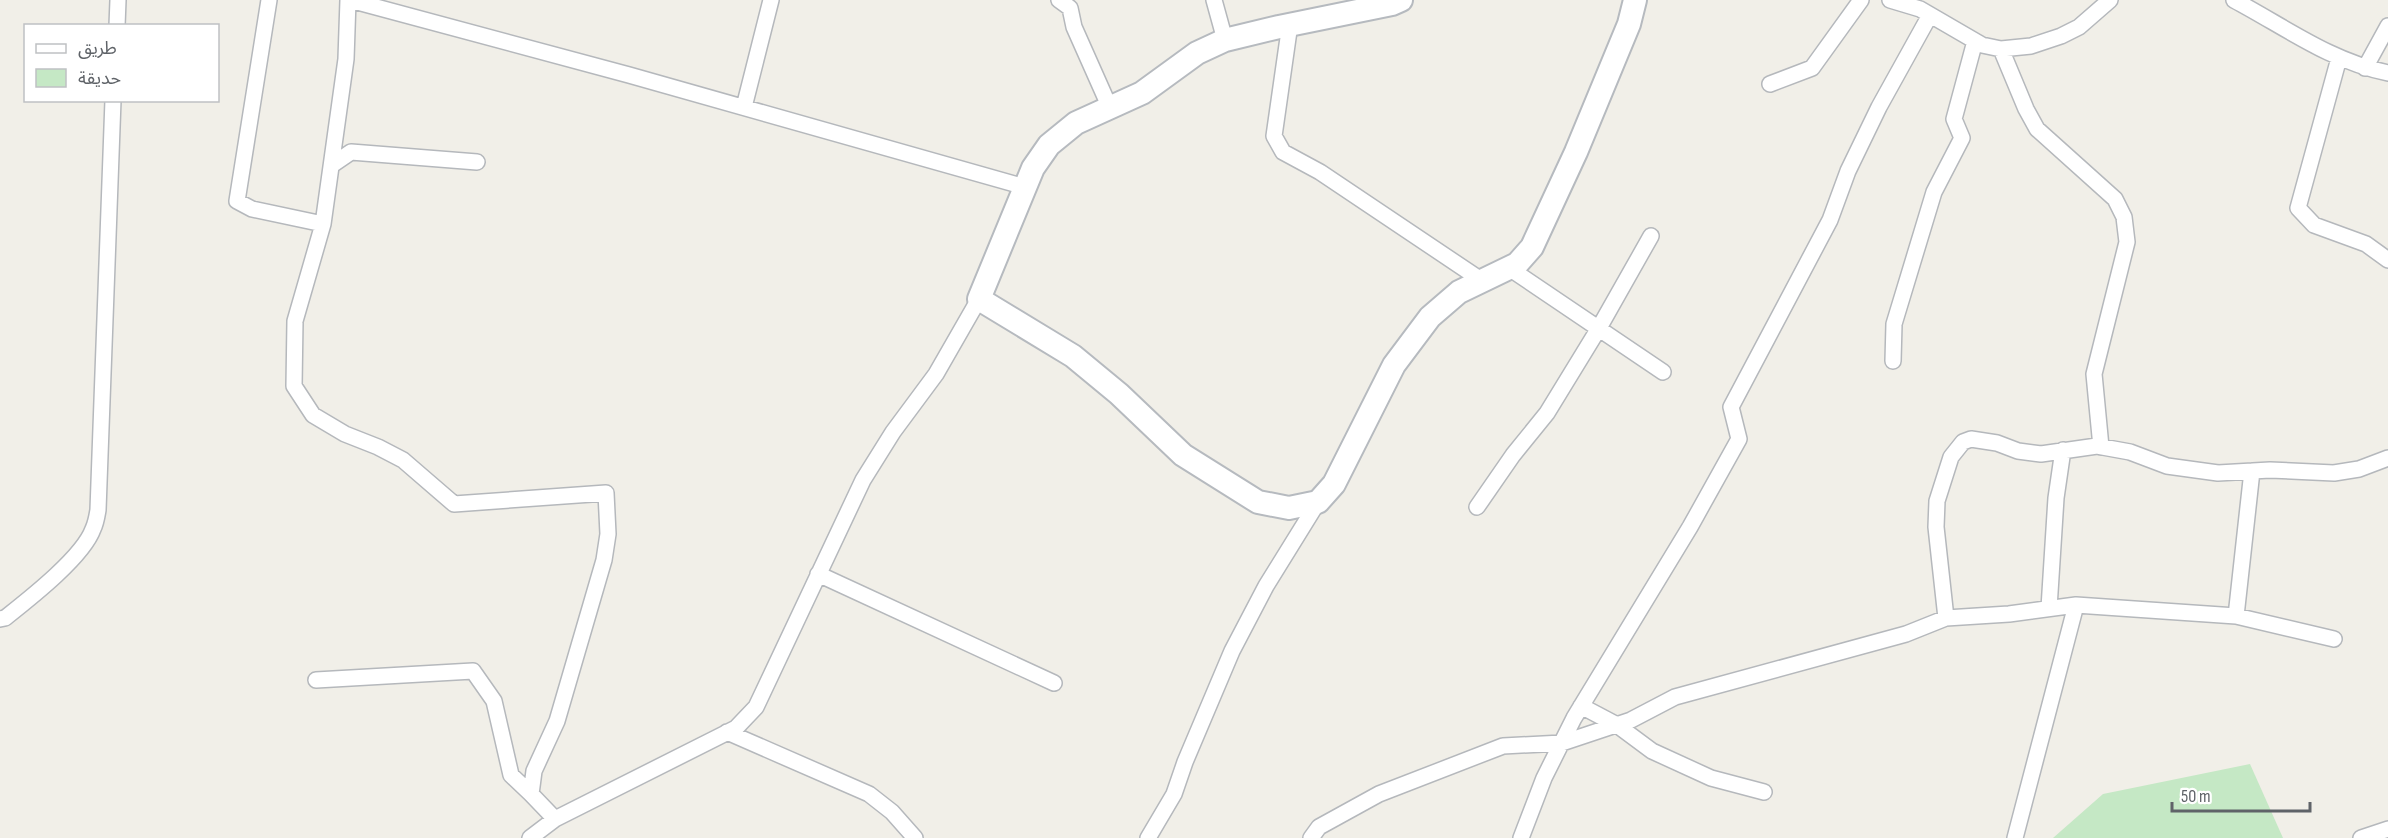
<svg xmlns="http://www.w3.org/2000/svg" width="2388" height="838" viewBox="0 0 2388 838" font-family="'Sofia Sans Condensed','Noto Sans Arabic',sans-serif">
  <rect width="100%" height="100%" fill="#f1efe8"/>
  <!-- green -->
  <path fill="#c5e8c5" d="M2250,764l33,74h-230l50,-44z"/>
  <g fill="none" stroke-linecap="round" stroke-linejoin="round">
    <!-- street casing -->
    <g stroke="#b5b8bc" stroke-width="18">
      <path id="street" d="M269,0l-32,201 15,8 71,15
        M348,0l-2,59 -23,165 -28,97 -1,65 19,29 32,19 33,13 25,13 51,44 152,-11 2,41 -4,26 -47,161 -23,50 -3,23 24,25
        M350,0l279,75 396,112
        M1059,0l11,8 4,19 36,81
        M1214,0l11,40
        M1890,0l30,9 62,36 19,4 30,-3 30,-10 18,-9 31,-27
        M2234,0c51,27 96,61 154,73
        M1290,24l-16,112 9,16 37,20 164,110
        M117,26l1,-26
        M2001,49l25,60 11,20 78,70 9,18 3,25 -33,132 7,73
        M2339,58l-41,150 16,17 52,19 22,16
        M2365,68l23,-42
        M1770,84l42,-16 49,-68
        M744,107l27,-107
        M332,165l19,-13 126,10
        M1509,268l154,104
        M1893,361l1,-37 40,-132 28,-54 -8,-19 21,-78
        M1477,507l36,-52 34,-42 52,-85 52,-92
        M818,574l236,109
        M2049,608l7,-110 7,-48
        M2236,616l16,-145
        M1946,618l-10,-91 1,-26 14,-44 12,-15 8,-3 26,4 21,8 23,3 56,-8 33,6 37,14 51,7 52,-3 64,3 25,-4 29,-11
        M0,619l5,-1c24,-19 78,-61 88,-89 3,-6 4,-13 5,-19l15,-410
        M316,680l157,-9 21,30 17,74 20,19
        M1581,706l36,19 35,26 59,27 53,14
        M727,732l142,62 23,18 23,26
        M530,838l25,-19 181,-91 20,-21 107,-227 30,-48 43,-58 43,-75
        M1148,838l26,-44 11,-32 47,-111 34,-65 52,-84
        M1311,838l8,-11 60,-33 124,-48 59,-3 69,-23 44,-23 231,-63 40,-16 63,-4 67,-9 160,11 98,23
        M1521,838l23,-60 30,-60 116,-191 49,-88 -8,-32 99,-187 18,-49 31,-64 51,-92
        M2015,838l61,-233
        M2361,838l27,-9"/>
    </g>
    <!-- secondary casing -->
    <g stroke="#b6babf" stroke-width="26">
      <path id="secondary" d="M1401,0l-9,4 -113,23 -54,13 -28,13 -55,40 -66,30 -27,22 -16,23 -54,131 94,57 46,38 64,61 75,47 31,6 29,-6 16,-18 60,-119 36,-48 29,-25 58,-28 15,-17 44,-95 53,-128 6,-24"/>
    </g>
    <!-- street -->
    <use href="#street" stroke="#fff" stroke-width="15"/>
    <!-- secondary -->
    <use href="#secondary" stroke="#fff" stroke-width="22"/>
  </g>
  <!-- legend -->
  <rect x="24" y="24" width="195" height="78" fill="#ffffff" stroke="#bfc1c3" stroke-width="1.5"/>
  <rect x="36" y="44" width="30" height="9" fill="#ffffff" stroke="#bfc1c3" stroke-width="1.5"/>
  <text x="78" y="54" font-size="18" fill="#5f6368">طريق</text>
  <rect x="36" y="69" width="30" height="18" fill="#c5e8c5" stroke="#bfc1c3" stroke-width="1.5"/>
  <text x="78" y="84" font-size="18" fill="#5f6368">حديقة</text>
  <!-- scale -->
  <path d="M2172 802v9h138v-9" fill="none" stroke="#5f6368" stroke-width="3"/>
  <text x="2181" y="802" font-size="18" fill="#5f6368" stroke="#ffffff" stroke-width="4.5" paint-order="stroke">50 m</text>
</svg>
